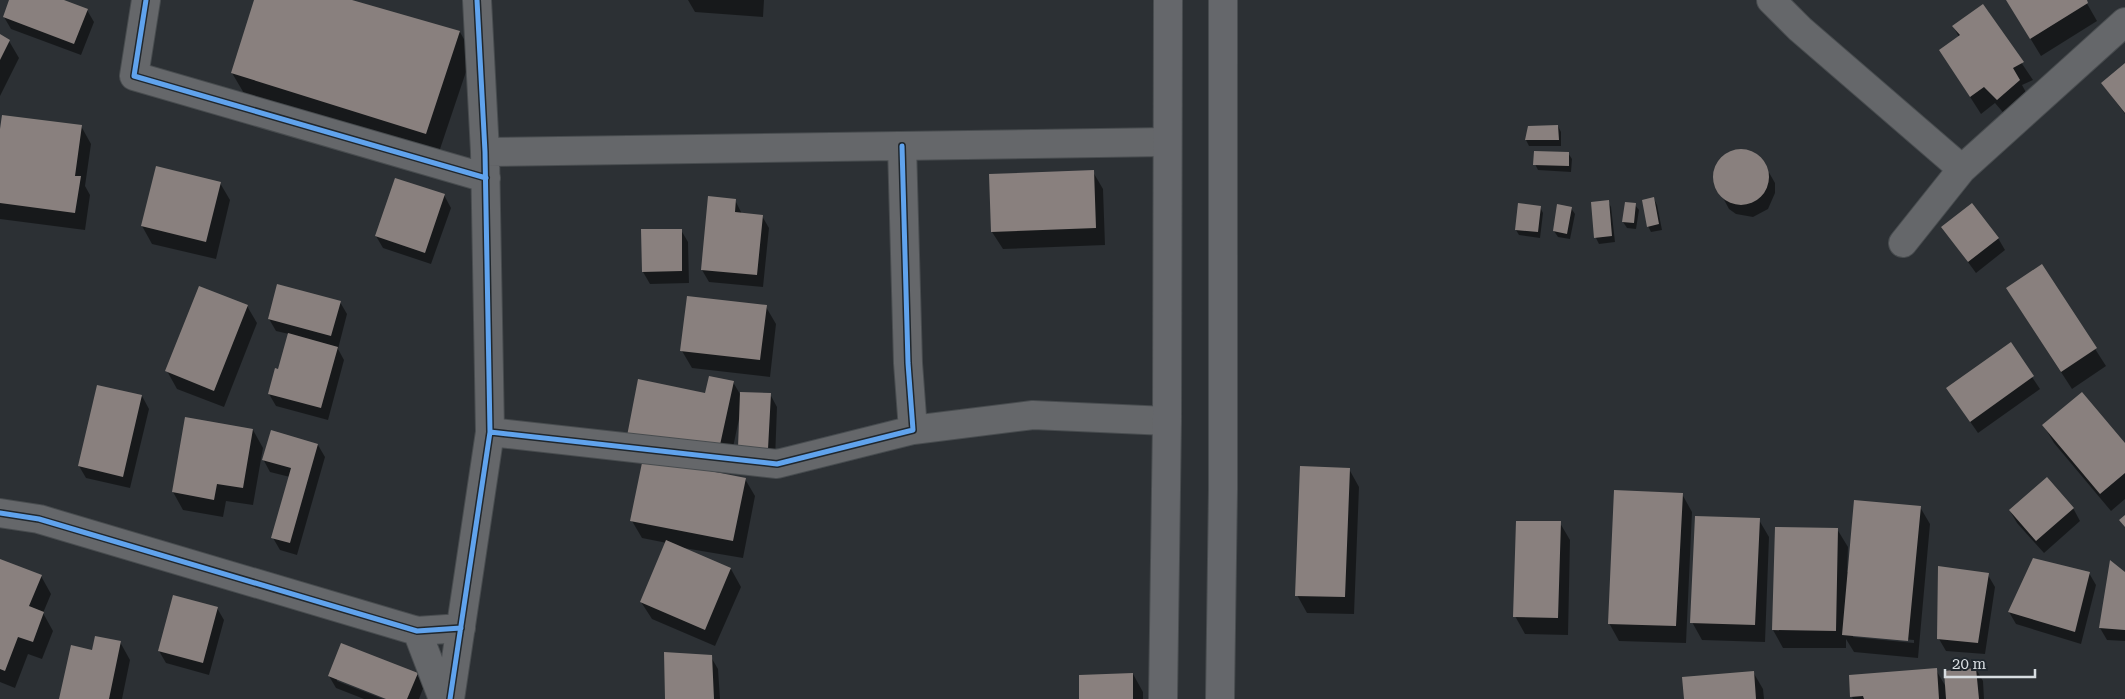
<svg xmlns="http://www.w3.org/2000/svg" width="2125" height="699" viewBox="0 0 2125 699" font-family="'Roboto Serif',serif">
  <rect width="100%" height="100%" fill="#2c3034"/>
  <!-- shadow -->
  <path fill="#0007" fill-rule="evenodd" d="M11,0h50l26,10 7,12 -13,33 -70,-26 -7,-12z
    M256,0h91l113,32 12,22 -34,101 -193,-60 -13,-22z
    M688,0h76l-1,17 -68,-5z
    M2007,0h78l12,21 -56,35z
    M1983,6l50,74 -11,5 7,13 -22,19 -12,-14 -14,11 -41,-64 19,-13 -6,-11z
    M0,36l9,5 10,17 -19,38z
    M2125,65v49l-23,-31z
    M81,126l10,18 -6,42 5,9 -5,35 -85,-11v-81z
    M1558,126l3,6v14h-32l-3,-6 3,-13z
    M1749,151l14,11 12,21v10l-7,16 -15,8 -17,-3 -7,-5 -15,-28 4,-17 5,-7 8,-5z
    M1568,153l4,6 -1,13 -33,-2 -3,-6z
    M1093,172l10,17 2,56 -102,4 -11,-17z
    M220,183l10,17 -14,59 -64,-15 -10,-18z
    M444,195l7,13 -20,56 -48,-16 -7,-12z
    M1654,199l3,6 5,25 -11,2 -3,-6z
    M735,200l7,14 20,2 7,12 -6,59 -54,-5 -7,-12z
    M1608,201l3,6 4,35 -16,2 -3,-6z
    M1635,205l4,5 -3,19 -9,-1 -4,-6z
    M1540,207l3,6 -3,25 -21,-3 -3,-5z
    M1571,208l4,6 -5,25 -12,-2 -4,-6z
    M1943,228l55,10 7,12 -29,23z
    M681,230l7,12 1,41 -39,1 -7,-12z
    M2042,266l64,100 -34,23 -65,-100z
    M340,302l7,12 -9,35 6,11 -16,60 -52,-14 -7,-12 10,-24 10,-36 -13,-3 -7,-12z
    M247,306l10,17 -33,84 -47,-18 -10,-18z
    M766,307l10,17 -6,53 -78,-9 -10,-17z
    M2010,344l30,45 -62,44 -23,-33z
    M639,381l67,13 27,-12 7,12h30l7,13 -2,53 -36,-41 -11,52z
    M142,396l7,13 -19,79 -44,-10 -7,-12z
    M186,419l67,11 10,18 -10,57 -27,-4 -3,16 -40,-7 -10,-18z
    M2044,426l81,19v54l-14,12 -57,-68z
    M271,432l47,13 7,12 -28,98 -17,-5 -7,-12 17,-61 -20,-5 -7,-13z
    M1349,469l10,18 -5,127 -47,-1 -10,-18z
    M745,479l10,17 -12,62 -65,-11 53,22 10,18 -26,59 -63,-27 -11,-17 26,-59 -25,-5 -10,-17z
    M1682,494l10,18 -6,131 -67,-2 -10,-18z
    M1920,507l10,17 -12,134 -64,-6 -8,-13v9h-63l-10,-18 3,-102 61,1 11,18 -1,25h2zM1853,635l61,5v3l-61,-6z
    M2073,508l7,13 -36,32 -27,-30 -7,-12z
    M1759,520l10,17 -4,105 -63,-2 -10,-18z
    M1560,523l10,17 -2,95 -43,-1 -10,-18z
    M0,561l41,15 10,18 -8,19 10,18 -11,28 -14,-5 -13,34 -15,-6z
    M2089,573l7,12 -15,59 -65,-20 -7,-12z
    M2125,574v67l-18,-1 -7,-12z
    M1988,575l7,12 -10,67 -39,-3 -7,-12z
    M217,608l7,12 -15,55 -43,-12 -7,-12z
    M120,642l10,18 -8,39h-62l33,-48z
    M711,657l7,12 2,30h-54z
    M1976,669l7,12 1,18h-131l-1,-2 84,-27 10,17z
    M1753,672l10,17 1,10h-78z
    M417,674l7,12 -5,13h-29l-53,-21v3l46,18h-19l-28,-11 -7,-12z
    M1133,674l10,18v7h-63z"/>
  <!-- building -->
  <path fill="#89807e" d="M9,0h55l24,9 -14,35 -71,-27z
    M254,0h98l108,31 -34,103 -195,-61z
    M2006,0h81l1,3 -58,36z
    M1983,4l41,58 -11,6 7,12 -23,20 -13,-13 -14,10 -31,-47 21,-15 -8,-9z
    M0,34l10,6 -10,20z
    M2125,63v50l-24,-30z
    M2,115l80,10 -7,51h6l-6,37 -75,-10v-74z
    M1558,125l1,15h-34l3,-14z
    M1713 177a28 28 0 1 1 56 0a28 28 0 1 1-56 0Z
    M1534,151l35,1v14l-36,-1z
    M156,166l65,16 -15,60 -65,-16z
    M1094,170l2,58 -105,4 -2,-58z
    M395,178l50,16 -20,59 -50,-17z
    M708,196l28,3 -1,13 28,3 -6,60 -56,-5z
    M1654,197l5,27 -12,3 -5,-27z
    M1609,200l3,36 -18,2 -3,-36z
    M1625,202l11,1 -2,20 -12,-1z
    M1518,203l23,3 -3,26 -23,-2z
    M1972,203l27,35 -31,24 -27,-35z
    M1557,204l15,3 -5,27 -14,-3z
    M641,229h41v42l-40,1z
    M2042,264l55,84 -36,24 -55,-84z
    M277,284l64,17 -10,35 -63,-17z
    M199,286l49,19 -34,86 -49,-20z
    M687,296l80,9 -7,55 -80,-9z
    M288,333l50,14 -17,61 -53,-14 7,-26 3,1z
    M2011,342l23,34 -64,46 -24,-34z
    M709,376l25,5 -16,73 -91,-18 11,-57 67,14z
    M97,385l45,10 -19,82 -45,-11z
    M740,392l31,1 -3,56 -30,-1z
    M2082,392l43,51v30l-25,21 -58,-69z
    M185,417l68,12 -10,59 -26,-4 -3,16 -42,-8z
    M271,430l47,14 -28,99 -19,-5 20,-70 -29,-8z
    M643,458l103,20 -13,63 -103,-20z
    M1300,466l50,2 -5,129 -50,-1z
    M2047,477l27,31 -38,33 -27,-31z
    M1614,490l69,3 -7,133 -68,-2z
    M1854,500l67,6 -13,135 -66,-6z
    M2125,515v12l-6,-7z
    M1695,516l65,2 -5,107 -65,-2z
    M1516,521h45l-3,97 -45,-1z
    M1775,527l63,1 -2,103 -64,-1z
    M666,540l65,28 -26,62 -65,-28z
    M2033,558l57,14 -15,60 -67,-20z
    M0,559l42,16 -13,31 15,6 -11,30 -15,-5 -13,34 -5,-2z
    M2110,560l15,12v58l-26,-2z
    M1938,566l51,7 -11,70 -41,-4z
    M173,595l45,12 -15,56 -45,-12z
    M95,636l26,5 -12,58h-50l12,-54 21,5z
    M341,643l77,30 -11,26h-21l-58,-23z
    M664,652l48,3 2,44h-49z
    M1937,668l2,31h-75l-1,-3 -13,1 -1,-22z
    M1976,668l3,31h-33l-2,-28z
    M1754,671l2,28h-72l-2,-22z
    M1133,673v26h-54v-24z"/>
  <g fill="none" stroke-linecap="round" stroke-linejoin="round">
    <!-- minor casing -->
    <g stroke="#484c4f" stroke-width="30">
      <path id="minor" d="M146,0l-12,76 352,102
        M1771,0l29,29 162,140
        M485,152l681,-10
        M1903,243l59,-74 163,-147
        M913,430l120,-15 134,6
        M490,432l287,32 136,-34 -5,-67 -6,-217
        M0,513l39,6 378,112 44,-3
        M417,631l26,68
        M450,699l40,-267 -5,-280 -8,-152"/>
    </g>
    <!-- primary casing -->
    <g stroke="#484c4f" stroke-width="30">
      <path id="primary" d="M1163,699l4,-278 1,-421
        M1220,699l3,-210v-489"/>
    </g>
    <!-- minor -->
    <use href="#minor" stroke="#65676a" stroke-width="28"/>
    <!-- primary -->
    <use href="#primary" stroke="#65676b" stroke-width="28"/>
    <!-- cycleway casing -->
    <g stroke="#20272d" stroke-width="8">
      <path id="cycleway" d="M146,0l-12,76 352,102
        M490,432l287,32 136,-34 -5,-67 -6,-217
        M0,513l39,6 378,112 44,-3
        M450,699l40,-267 -5,-280 -8,-152"/>
    </g>
    <!-- cycleway -->
    <use href="#cycleway" stroke="#60a3ed" stroke-width="5"/>
  </g>
  <!-- scale -->
  <path d="M1945 669v8h90v-8" fill="none" stroke="#d8dde1" stroke-width="2.5"/>
  <text x="1952" y="669" font-size="15" fill="#d8dde1" stroke="#20272d" stroke-width="4" paint-order="stroke">20 m</text>
</svg>
